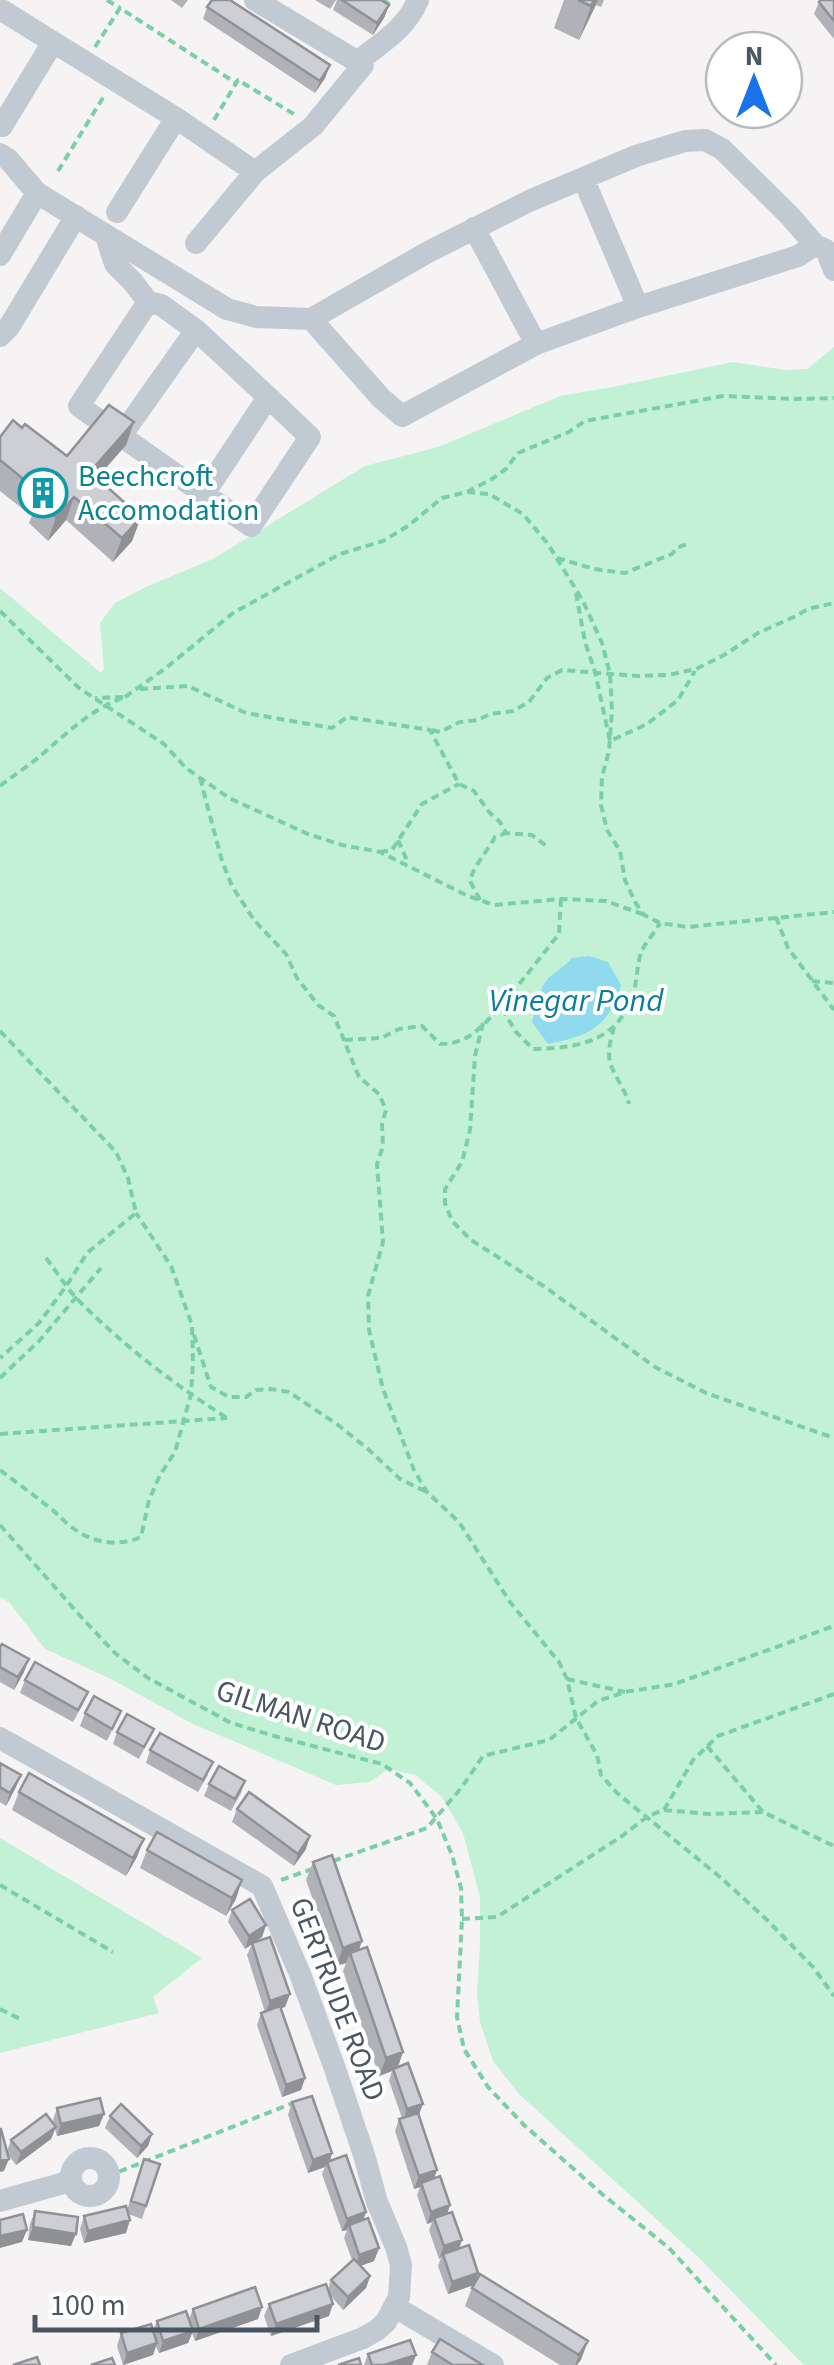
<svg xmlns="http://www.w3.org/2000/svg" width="834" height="2365" viewBox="0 0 834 2365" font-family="'Source Sans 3',sans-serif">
  <rect width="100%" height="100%" fill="#f5f3f3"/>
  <!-- green -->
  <path fill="#c3f1d5" d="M834,347v2018h-30l-106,-108 -179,-163 -26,-33 -13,-39 -3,-30 3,-47v-48l-17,-64 -22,-37 -26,-21 -27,-6 -18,13 -34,3 -143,-61 -82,-45 -66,-30 -36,-47 -9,-5v-1009l101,85 3,-4 -4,-46 15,-20 31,-16 67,-28 152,-93 73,-19 122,-51 58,-10 115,-24 53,8 21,-1z
    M0,1838l202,120 -49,39 6,16 -159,40z"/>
  <!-- water -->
  <path fill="#90daee" d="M589,956l19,6 13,23c-12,42 -32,51 -73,59l-16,-22c4,-16 7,-37 20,-47 8,-6 14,-10 20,-17z"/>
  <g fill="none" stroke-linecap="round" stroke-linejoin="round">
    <!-- path -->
    <path stroke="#7ad0a6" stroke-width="4" stroke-dasharray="8 5" stroke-linecap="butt" d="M107,0l13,8
      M383,0l10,7
      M95,47l25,-39 116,75
      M214,120l24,-40 59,36
      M58,171l46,-75
      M467,492l25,-13 14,-10 12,-16 51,-21 16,-11 138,-25 73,3 38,-1
      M557,558l37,11 31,4 47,-19 5,-6 12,-5
      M576,593l9,49 10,30 15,69 37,-17 31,-24 17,-29
      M0,611l79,77 85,56 22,24 43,30 79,36 34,11 38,7 88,44 26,9 67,-6 45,2 36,13
      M140,689l48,-3 58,27 86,15 15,-11 83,13 29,54 15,7 15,21 11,10 6,11 26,2 17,13
      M125,697l41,-29 67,-55 107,-59 43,-13 25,-15 34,-28 25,-6 22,2 34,20 25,30 35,57 19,42 8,31 2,36 -3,41 -7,26 -1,28 6,25 13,21 5,29 10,22 9,13 16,8 28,4 146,-15
      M432,730l8,2 20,-10 18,-2 12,-6 23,-3 16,-9 18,-24 15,-8 75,6 31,-1 28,-6 28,-14 34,-22 38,-17 12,-7 26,-6
      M200,778l22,83 10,25 22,34 32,34 11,24 21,27 16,11 25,61 20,17 7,16 -4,14 1,22 -6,18 6,78 -15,54 1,34 14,59 31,81 13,22 32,30 51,80 49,60 8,17 9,39 21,37 4,20 16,18 103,84 45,41 48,49 21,29
      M0,786c13,-10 27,-19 39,-29 28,-24 52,-48 86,-60l-30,1
      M398,840l10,23
      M380,852l12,-2 30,-46 37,-20
      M561,899l-2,35 -58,73 15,25 17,17c42,-1 83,-6 99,-52 6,-15 4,-32 10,-47 5,-9 13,-18 18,-27
      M480,900l-10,-19c4,-16 17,-29 25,-44l11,-4
      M776,917l12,31 46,62
      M812,981l22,2
      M483,1023l-8,33 -5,74 -8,32 -17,27v14l7,18 19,19 74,47 110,80 51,26 128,45
      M614,1027c-2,8 -5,18 -5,27 0,17 16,33 20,50
      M0,1031l116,121 12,26 8,35 -49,40 -20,32 -28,38 -39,35
      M345,1040l36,-2 18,-9 23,-3 18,18c30,0 41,-18 61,-37
      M46,1258c11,14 21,31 34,44 44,44 95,83 147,116
      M194,1335l17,52 18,10h17l10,-7 15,-1 18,3 49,33 30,24 32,30 27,13
      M0,1378l39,-37 62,-73
      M0,1434l227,-16
      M0,1470c17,13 34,25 50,38 7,5 11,11 18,16 20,18 48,24 73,13l8,-37 11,-25 15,-23 16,-58 2,-31 -1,-38 -21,-59 -35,-53
      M0,1525l83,94 32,34 33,25 83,45 47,14 104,27 28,19 27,36 15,36 9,33 1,31 -5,98 7,32 24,38 36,38 78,69 67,54 107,117
      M567,1679l58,13
      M707,1746l56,66 71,34
      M664,1810l45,4 54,-2
      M333,1861l94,-33 35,-41 21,-31 66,-16 49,-39 27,-9 50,-8 159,-58
      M281,1880l34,-12
      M0,1885l113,67
      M462,1919l35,-2 125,-81 26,-20 16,-6 29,-50 25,-24 116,-42
      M0,2009l20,10
      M107,2168l11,4 175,-69"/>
    <!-- minor -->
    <path stroke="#c1cad2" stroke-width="22" d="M0,9l53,33 -51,84
      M53,42l123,76 -59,94
      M357,62c24,-19 49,-33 61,-62
      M176,118l79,54 -59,71
      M0,154l8,5 29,34 190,116 29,8 55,2 119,-68 99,-50 107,-45 49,-15 20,-1 17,9 68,67 25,29 -17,11 -160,51 -102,37 -134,72 -21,-18 -70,-79
      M255,172l58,-46 50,-61 -108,-65
      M583,178l55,129
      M474,228l62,116
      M106,236l9,28 18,18 15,20 13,3 35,25 -75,106 -42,-30 69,-104
      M815,245l11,5 8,20
      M0,255l37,-62
      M0,336l9,-9 67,-111
      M121,436l83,58 64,-97 -72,-67
      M204,494l47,32 59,-89 -42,-40
      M0,1738l262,148 38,88 34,92 30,89 13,47 19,45 5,18 -2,32 -13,25 -9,8 -14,8 -72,27
      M71 2177a19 19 0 1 1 38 0a19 19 0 1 1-38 0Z
      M0,2201l71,-20
      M395,2307l98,58"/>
  </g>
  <!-- wall -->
  <path fill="#b0b2b7" d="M171,0h17l-6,8z
    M315,0h21l-6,9z
    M337,0h44l8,5 -5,13 -11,17 -40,-25z
    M564,0h40l-3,7 -5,-2 -17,35 -25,-12z
    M834,0v39l-20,-25 5,-12z
    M207,7l123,58 -5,13 -10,15 -112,-74z
    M134,422l-8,23 -29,33 44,39 -9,24 -19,21 -47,-42 -18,21 -19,-18 10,-25 -1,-1 -14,13 -24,-19v-54l22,-9 45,28z
    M0,1647l24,25 -10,18 -14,-8z
    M25,1680l63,12 -5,12 -10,18 -53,-29z
    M121,1711l-14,30 -27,-15 5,-13z
    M154,1729l-15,30 -26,-15 4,-12z
    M150,1750l58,25 -10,17 -52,-29z
    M0,1763l16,24 -10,19 -6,-4z
    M245,1781l-4,12 -10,18 -27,-15 5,-12z
    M19,1792l118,65 -11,19 -114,-66z
    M237,1809l69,40 -12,17 -62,-44z
    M147,1850l89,49 -10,17 -86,-48z
    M313,1862l49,79 -3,9 39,117 25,37 -4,11 15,63 13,35 15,27 -3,8 19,25 -3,10 113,58 -11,24h-17l-95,-59 8,-21 -25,9 -10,-28 3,-8 -2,1 -10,-29 3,-8 -5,2 -10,-29 3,-8 -6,2 -19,-58 4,-12 3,-1 -13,-37 3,-10 -13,5 -36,-105 3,-8 -10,3 -30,-86z
    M232,1910l34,15 -4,12 -8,5 36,52 -5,13 -4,1 24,70 -4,12 -19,7 -25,-72 4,-12 4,-1 -18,-57 5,-11 -7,5 -17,-27z
    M292,2102l40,51 -2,8 49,87 -5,13 -14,5 10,10 -4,12 -23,22 -12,-14 -2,20 -58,20 -7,-20 5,-12 59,-15 3,-9 21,-20 -8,-22 3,-8 -5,1 -20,-57 3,-7 -17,6 -20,-58z
    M57,2108l47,6 -5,12 -42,10 -2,-7 -4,10 -35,26 -9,-12 -3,18 3,-20 4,-11 43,-16 -1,-4z
    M110,2116l42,18 -4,12 -11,12 -32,-30z
    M144,2159l16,5 -18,55 -14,-5 -2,19 -42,10 -4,-14 4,-13 43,-6z
    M35,2211l36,35 -43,-6 2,-16z
    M262,2307l-4,12 -63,22 -3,-8 -4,10 -29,10 -3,-7 -3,9 -30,10 -6,-19 4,-13 32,-3 4,-9 32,-2 4,-10z
    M432,2352l51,13h-56z
    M368,2354l48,1 -4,10h-48z"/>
  <!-- shaded-wall -->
  <path fill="#909195" d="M594,0h4l-19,40 12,-34z
    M389,5l-5,13 -11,17 4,-12z
    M330,65l-5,13 -10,15 5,-12z
    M134,422l-8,23 -45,51 9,-24z
    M47,473l-9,24 -14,13 9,-23z
    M74,497l-8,23 -18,21 8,-24z
    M141,517l-9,24 -19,21 9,-24z
    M29,1659l-5,13 -10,18 4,-13z
    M21,1775l-5,12 -10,19 4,-13z
    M310,1836l-4,13 -12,17 4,-12z
    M144,1839l-7,18 -11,19 7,-18z
    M242,1880l-6,19 -10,17 6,-18z
    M266,1925l-4,12 -17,12 4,-13z
    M362,1941l-7,19 -5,-7 -4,10 -10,3 7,-18z
    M290,1994l-5,13 -20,7 5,-13z
    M403,2052l-6,18 -4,-1 -1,2 -13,5 7,-18z
    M305,2078l-4,12 -19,7 4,-12z
    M423,2104l-5,12 -15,5 4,-12z
    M104,2114l-5,12 -42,10 4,-12z
    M56,2127l-5,12 -35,26 5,-13z
    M152,2134l-4,12 -11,12 4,-12z
    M332,2153l-4,13 -1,-4 -2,5 -17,6 5,-13z
    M9,2159l-5,12 -4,1v-11z
    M437,2170l-4,12 -12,1 -1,4 -6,2 5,-13z
    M450,2205l-4,13h-12l-2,4 -5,2 4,-12z
    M366,2212l-4,12 -13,1 -2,5 -5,1 5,-12z
    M130,2220l-4,13 -42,10 4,-12z
    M33,2227l43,7 -5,12 -43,-6z
    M27,2230l-5,12 -22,6v-12z
    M462,2240l-4,12 -15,2 -4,5 5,-13z
    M379,2248l-5,13 -19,7 4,-13z
    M478,2273l-4,12 -26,9 4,-12z
    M370,2276l-4,12 -23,22 5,-13z
    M333,2304l-4,12 -58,20 5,-12z
    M262,2307l-4,12 -63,22 4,-12z
    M193,2331l-5,12 -29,10 4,-12z
    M588,2341l-7,19 -4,5h-2l4,-10z
    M157,2343l-4,12 -30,10 4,-12z
    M416,2355l-4,10h-28z"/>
  <!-- building -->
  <path fill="#cdcfd5" stroke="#909195" stroke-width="2.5" d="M212,0h18l100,65 -10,16 -113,-74z
    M342,0h39l8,5 -12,18z
    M578,0h16l-3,6z
    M821,0h13v21l-15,-19z
    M109,405l25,17 -44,50 51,45 -19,21 -48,-41 -18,20 -19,-17 18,-18 -8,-9 -14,14 -33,-27v-23l13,-17 9,8 3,-4 42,32z
    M2,1644l27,15 -11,18 -18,-10v-20z
    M35,1662l53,30 -10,18 -53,-30z
    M94,1696l27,15 -9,18 -27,-16z
    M127,1714l27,15 -10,18 -27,-15z
    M160,1733l53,29 -10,18 -53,-30z
    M0,1763l21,12 -11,18 -10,-6z
    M219,1766l26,15 -10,18 -26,-15z
    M29,1773l115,66 -11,19 -114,-66z
    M249,1792l61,44 -12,18 -61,-45z
    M157,1832l85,48 -10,18 -85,-48z
    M332,1855l30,86 -19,7 -30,-86z
    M250,1899l16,26 -17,11 -17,-26z
    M270,1937l20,57 -20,7 -18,-58z
    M367,1947l36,105 -17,6 -36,-105z
    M280,2006l25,72 -19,7 -25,-72z
    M408,2063l15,41 -16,5 -14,-40z
    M312,2096l20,57 -19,7 -21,-58z
    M100,2098l4,16 -43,10 -4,-16z
    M121,2104l31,30 -11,12 -31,-30z
    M418,2113l19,57 -18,6 -20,-57z
    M46,2114l10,13 -35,25 -10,-12z
    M0,2129h1l8,30 -9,2z
    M346,2155l20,57 -19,7 -20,-57z
    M144,2159l16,5 -14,42 -15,-5z
    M440,2176l10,29 -19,7 -10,-29z
    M126,2206l4,14 -42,11 -4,-15z
    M35,2211l43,6 -2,17 -43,-7z
    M452,2212l10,28 -18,6 -10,-28z
    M23,2214l4,16 -27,6v-16z
    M368,2218l11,30 -20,7 -10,-30z
    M469,2245l9,28 -26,9 -9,-28z
    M354,2259l16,17 -22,21 -17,-17z
    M480,2274l108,67 -9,14 -107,-67z
    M326,2284l7,20 -57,20 -7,-20z
    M255,2287l7,20 -63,22 -6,-20z
    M186,2311l7,20 -30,10 -6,-20z
    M151,2324l6,19 -30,10 -6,-20z
    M440,2339l43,26h-30l-21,-13z
    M410,2340l6,15 -32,10h-12l-4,-11z
    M37,2357l3,8h-27z
    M112,2358l3,7h-24z
    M359,2358l2,7h-23z"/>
  <!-- icons -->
  <defs>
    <g id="building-ring" transform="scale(2.5)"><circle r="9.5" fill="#fff" stroke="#0f9aa8" stroke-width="1.5"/><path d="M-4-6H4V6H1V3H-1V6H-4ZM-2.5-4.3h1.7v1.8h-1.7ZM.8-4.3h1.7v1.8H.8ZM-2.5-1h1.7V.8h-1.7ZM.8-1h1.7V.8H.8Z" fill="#0f9aa8"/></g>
  </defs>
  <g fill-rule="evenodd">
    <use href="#building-ring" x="43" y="493"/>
  </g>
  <g text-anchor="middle" stroke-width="8" stroke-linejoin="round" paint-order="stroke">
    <!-- culture labels -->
    <g font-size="30" fill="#0d838f" stroke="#fff" text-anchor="start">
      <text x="78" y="486">Beechcroft<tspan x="78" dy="34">Accomodation</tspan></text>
    </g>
    <!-- street labels -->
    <g font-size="30" fill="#4a5661" stroke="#fff">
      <text transform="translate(301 1716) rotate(18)" y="10">GILMAN ROAD</text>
      <text transform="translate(338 1999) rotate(69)" y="10">GERTRUDE ROAD</text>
    </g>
    <!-- water labels -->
    <g font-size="32" font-style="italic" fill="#0c7c9b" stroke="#fff">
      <text x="576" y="1011">Vinegar Pond</text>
    </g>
  </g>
  <!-- north arrow -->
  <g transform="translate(754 80)"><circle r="48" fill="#ffffff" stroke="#b7bbc0" stroke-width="2.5"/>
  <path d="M0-8L18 38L0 25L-18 38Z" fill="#1a73e8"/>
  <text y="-15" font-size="28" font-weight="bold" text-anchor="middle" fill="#4a5661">N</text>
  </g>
  <!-- scale -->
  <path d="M35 2315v15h282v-15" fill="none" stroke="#4a5661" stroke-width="5"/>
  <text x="50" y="2315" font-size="30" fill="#4a5661" stroke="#ffffff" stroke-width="8" paint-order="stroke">100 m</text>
</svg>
